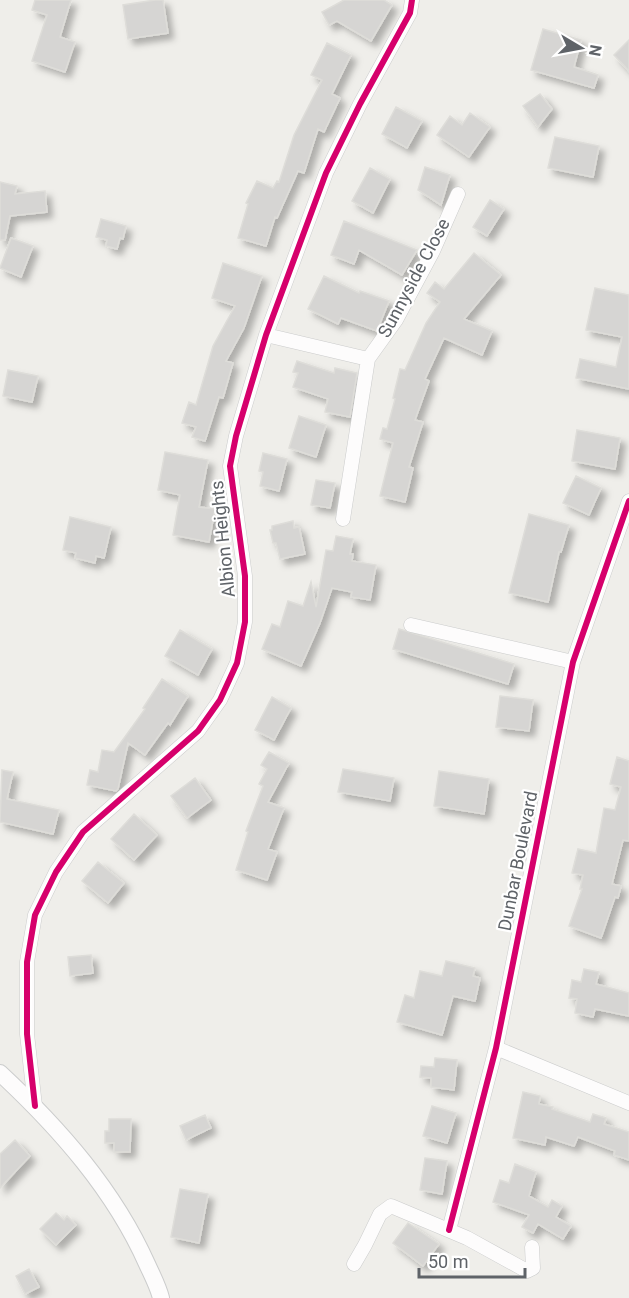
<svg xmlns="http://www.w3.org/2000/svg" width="629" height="1298" viewBox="0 0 629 1298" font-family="Roboto,sans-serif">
  <defs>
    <filter id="shadow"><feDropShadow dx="5.5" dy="5.5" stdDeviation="3" flood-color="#0004"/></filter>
  </defs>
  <rect width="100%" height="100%" fill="#efeeea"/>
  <!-- building -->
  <path fill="#d6d5d3" stroke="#deddd9" stroke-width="1.5" filter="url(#shadow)" d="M35,0h36l-11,37 15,5 -10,30 -33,-11 15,-46 -15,-5z
    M155,0h8l5,33 -40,6 -5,-34z
    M344,0h40l8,5 -21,36 -34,-20 -8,4 -7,-13z
    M543,29l38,11 -7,27 24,8 -4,13 -63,-18z
    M629,40v31l-15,-16z
    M327,43l24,12 -19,39 8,4 -16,34 -6,-3 -14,44 -6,-2 -21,47 -2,-1 -9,29 -28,-8 10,-34 -2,-1 11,-22 16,7 4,-7 2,1 15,-47 28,-55 -11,-5z
    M540,94l12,15 -14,18 -15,-21z
    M396,107l26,14 -15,27 -25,-14z
    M470,113l20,14 -21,30 -32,-22 13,-19 12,9z
    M555,137l44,9 -6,31 -45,-9z
    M425,167l25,8 -9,30 -23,-15z
    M370,168l20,11 -17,34 -21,-12z
    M0,182l17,4 -2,8 30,-3 2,21 -37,4 -5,24h-5z
    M490,200l14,9 -17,27 -14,-9z
    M101,219l25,7 -3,13 -3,-1 -3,11 -11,-3 1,-6 -11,-3z
    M344,221l73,29 -15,25 -43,-25 -5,14 -23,-9z
    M11,238l22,8 -12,31 -21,-9z
    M474,253l27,22 -37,44 28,12 -10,24 -38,-17 -19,41 4,2 -14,39 8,2 -14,45 4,1 -8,34 -25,-6 13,-53 -13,-4 3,-11 4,1 8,-30 -2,-1 7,-29 5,1 21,-47 14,-21 -13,-9 8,-11 9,7z
    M223,263l39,13 -18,52 -18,33 7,2 -10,35 -4,-1 -14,44 -13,-4 4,-10 -14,-4 7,-21 7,3 17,-59 22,-40 -23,-8z
    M324,276l35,17 1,-2 29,10 -12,30 -36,-13 -3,6 -30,-15z
    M595,288l34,7v94l-53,-11 4,-19 36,8 6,-30 -36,-7z
    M297,361l37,12 1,-5 22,5 -7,44 -25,-5 3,-13 -35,-12 5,-14 -5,-1z
    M8,370l30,6 -6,26 -29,-6z
    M299,416l27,9 -10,32 -27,-9z
    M577,430l43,8 -5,31 -43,-8z
    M165,452l43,8 -9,47 16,2 -6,33 -36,-7 7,-40 -22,-5z
    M263,453l24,6 -8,32 -19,-5 3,-14 -4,-1z
    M576,476l25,12 -12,27 -26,-12z
    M316,480l19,3 -5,25 -19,-3z
    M529,514l40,11 -8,27h-2l-11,50 -39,-9z
    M70,517l41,10 -7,31 -8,-2 -1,7 -20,-5 1,-5 -13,-3z
    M293,521l1,7 5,-1 6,27 -25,5 -4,-16h-3l-3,-13h2v-4z
    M336,536l17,3 -3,15h3l-1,7 24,4 -6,35 -19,-3 1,-5 -20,-4 -12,35 -19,43 -39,-17 10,-25 8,3 8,-26 15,5 8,-24 5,25 10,-57 7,1z
    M399,629l115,35 -6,20 -115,-35z
    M180,630l32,19 -14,26 -33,-19z
    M162,679l26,17 -18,29 -2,-2 -23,32 -17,-12 -10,46 -2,2 -29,-6 3,-15 8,2 4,-22 12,2 31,-43 -2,-1z
    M500,696l33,4 -4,31 -33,-4z
    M272,697l19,11 -17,32 -19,-10z
    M269,752l20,11 -21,39 16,6 -16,41 9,3 -10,28 -31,-10 12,-38 -2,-1 17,-45 -4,-2 8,-15 -6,-4z
    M617,757l12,4v80l-6,-1 -11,44 9,2 -3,12 -3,-1 -14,41 -32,-12 13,-37h-2l3,-14 -11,-2 6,-24 18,4 8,-45 11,2 6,-23 -11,-3z
    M343,769l51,9 -4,23 -52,-9z
    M2,770l11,2 -6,27 52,11 -6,24 -53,-12z
    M439,771l50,8 -5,35 -50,-8z
    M195,778l16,22 -24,18 -16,-22z
    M134,814l23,21 -23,25 -23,-21z
    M98,862l26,21 -16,20 -26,-22z
    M91,955l2,18 -23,3 -2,-19z
    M446,961l29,7 -2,8 7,2 -5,23 -22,-5 -11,39 -45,-13 8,-27 9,3 6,-27 22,5z
    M584,969l15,3 -3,12 33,9v23l-34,-7 -2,8 -18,-4 2,-14 -8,-1 3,-18 9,2z
    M435,1058l22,2 -3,30 -23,-3v-9l-11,-1 1,-11 13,1z
    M523,1092l17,4 -1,8 14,3 -1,2 38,13 3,-8 13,4 -2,6 25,8v28l-15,-5 1,-4 -37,-14 -4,9 -28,-9 -1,8 -32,-7z
    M432,1106l24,7 -9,30 -24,-7z
    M205,1115l6,13 -25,12 -6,-14z
    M109,1119h22l-1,33h-16v-9h-9v-12h4z
    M15,1140l15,16 -30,32v-34z
    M425,1158l22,3 -5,33 -22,-4z
    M515,1164l21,8 -7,24 19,11 4,-7 10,6 -6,11 15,9 -8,13 -25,-15 -5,9 -11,-6 7,-12 -36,-13 7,-22 9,3z
    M180,1189l28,5 -9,49 -28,-6z
    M56,1213l8,7 3,-4 9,9 -20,20 -16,-16z
    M408,1223l31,21 -16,22 -30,-23z
    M29,1269l10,18 -14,7 -9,-18z"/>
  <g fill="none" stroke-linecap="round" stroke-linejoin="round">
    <!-- minor casing -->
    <g stroke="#cbcccc" stroke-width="15">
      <path id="minor" d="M266,335l102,24 -25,160
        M368,359l28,-39 37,-69 25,-57
        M411,625l162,37
        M496,1048l133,55
        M35,1106l-8,-72v-72l8,-47 21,-43 27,-40 115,-101 22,-31 17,-37 8,-41v-46l-15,-110 6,-30 30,-101 60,-162 34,-69 50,-91 2,-13
        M449,1230l47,-182 77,-386 56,-161
        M354,1264l11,-19 15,-31 11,-8 76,32 60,33 6,-3 -1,-21"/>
    </g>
    <!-- tertiary casing -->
    <g stroke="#cbcccc" stroke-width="18">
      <path id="tertiary" d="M0,1073c59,55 114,117 147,191 5,11 11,22 14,34"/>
    </g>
    <!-- minor -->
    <use href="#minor" stroke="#fdfcfc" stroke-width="14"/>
    <!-- tertiary -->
    <use href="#tertiary" stroke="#fdfcfc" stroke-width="16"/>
    <!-- cycleway casing -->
    <g stroke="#fff" stroke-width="10">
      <path id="cycleway" d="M35,1106l-8,-72v-72l8,-47 21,-43 27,-40 115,-101 22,-31 17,-37 8,-41v-46l-15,-110 6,-30 30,-101 60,-162 34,-69 50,-91 2,-13
        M449,1230l47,-182 77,-386 56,-161"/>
    </g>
    <!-- cycleway -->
    <use href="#cycleway" stroke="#d6006c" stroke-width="6"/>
  </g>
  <g text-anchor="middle" stroke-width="4.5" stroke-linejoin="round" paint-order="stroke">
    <!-- street labels -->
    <g font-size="18" fill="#5f6368" stroke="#fff">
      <text transform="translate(414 278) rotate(-62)" y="6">Sunnyside Close</text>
      <text transform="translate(223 539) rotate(-96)" y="6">Albion Heights</text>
      <text transform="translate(518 861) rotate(-79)" y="6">Dunbar Boulevard</text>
    </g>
  </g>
  <!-- north arrow -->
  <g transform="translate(581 48) rotate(100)" stroke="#ffffff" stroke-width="4.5" paint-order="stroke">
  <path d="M0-4.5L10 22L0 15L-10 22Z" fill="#5f6368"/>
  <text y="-9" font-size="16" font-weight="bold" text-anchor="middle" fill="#5f6368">N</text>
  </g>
  <!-- scale -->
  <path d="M419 1268v9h106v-9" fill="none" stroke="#5f6368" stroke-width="3"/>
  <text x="428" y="1268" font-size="18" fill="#5f6368" stroke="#ffffff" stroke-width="4.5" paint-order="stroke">50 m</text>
</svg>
